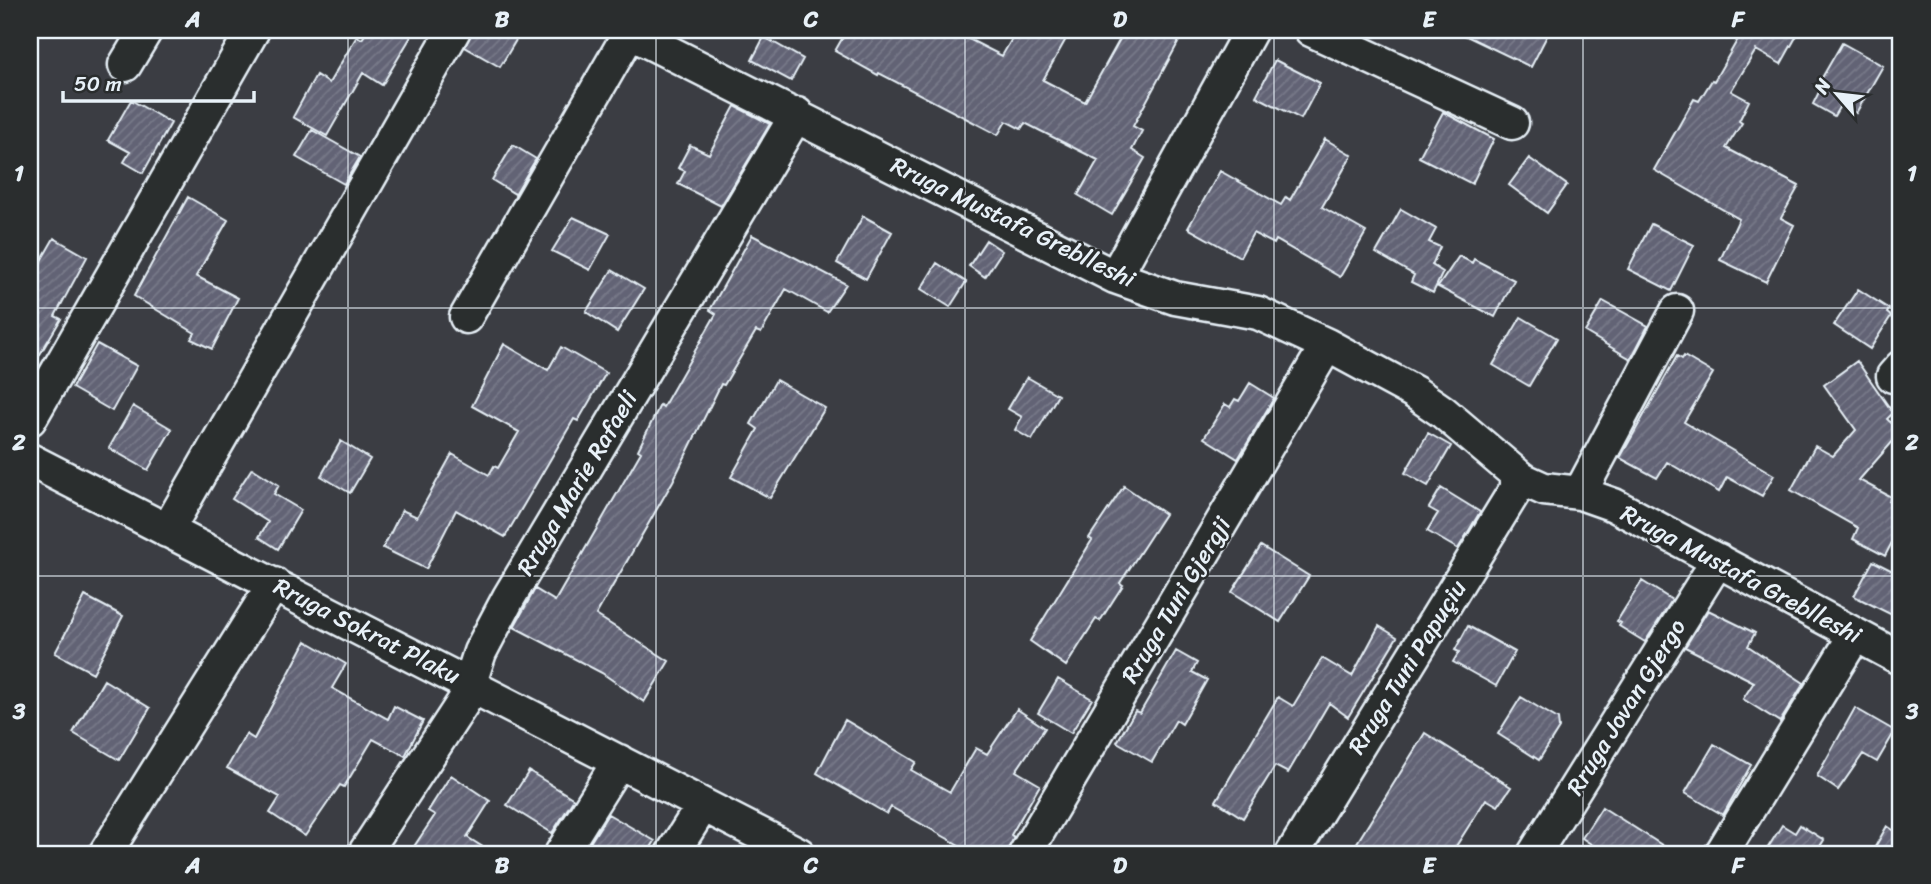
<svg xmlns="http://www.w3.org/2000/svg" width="1931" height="884" viewBox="0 0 1931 884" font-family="Sriracha,sans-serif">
  <defs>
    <pattern id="building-hatch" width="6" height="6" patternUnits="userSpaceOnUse" patternTransform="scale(1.75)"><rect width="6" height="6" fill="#626375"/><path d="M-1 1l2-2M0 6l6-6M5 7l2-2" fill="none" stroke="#787a89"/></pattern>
  </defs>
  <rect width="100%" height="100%" fill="#3b3d43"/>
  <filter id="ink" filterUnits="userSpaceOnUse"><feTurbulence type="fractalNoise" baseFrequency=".0143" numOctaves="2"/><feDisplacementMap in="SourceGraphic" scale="14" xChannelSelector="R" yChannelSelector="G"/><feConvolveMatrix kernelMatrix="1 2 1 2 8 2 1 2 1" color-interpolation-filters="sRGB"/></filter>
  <g filter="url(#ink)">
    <!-- building -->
    <path fill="url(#building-hatch)" stroke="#e8f1f8" stroke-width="2" d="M368,30h47l-33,55 -19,-12 -36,63 -34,-19 23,-42 13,8 28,-47 5,3z
      M472,30h50l-22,37 -35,-20z
      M847,30h104l51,26 15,-26h54l-28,50 42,22 40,-72h60l-52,96 9,5 -10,19 13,8 -33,57 -34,-20 20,-35 -73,-37 -4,6 -15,-8 -8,14 -119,-62 -1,2 -43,-24z
      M1454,30h96l-19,37z
      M1720,30h80l-19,34 -25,-14 -25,41 18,10 -10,20 3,2 -16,25 73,38 -18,32 13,7 -28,57 -46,-22 19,-41 -85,-49 40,-71 5,2 13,-21 2,1 24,-42z
      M764,37l39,22 -12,22 -39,-21z
      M1842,43l41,23 -27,47 -15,-9 -7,12 -21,-12 7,-14 -4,-2z
      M1275,60l45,23 -19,36 -45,-23z
      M131,100l40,23 -28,50 -19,-11 6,-10 -22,-12z
      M735,106l35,18 -49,82 -43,-22 7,-13 -7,-3 12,-23 19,9z
      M1443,112l51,27 -22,45 -53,-27z
      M312,130l48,27 -16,27 -48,-27z
      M1325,139l27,16 -30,52 44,25 -26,45 -64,-37 -2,4 -21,-11 -13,24 -52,-29 32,-57 61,34 5,-8 4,3z
      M513,145l23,14 -21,35 -23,-14z
      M1529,158l38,27 -20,28 -38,-28z
      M188,197l40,23 -32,56 42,22 -26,51 -21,-10 4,-6 -61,-37z
      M1401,209l35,20 -7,13 11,5 -8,18 11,7 -10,21 -22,-11 3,-7 -38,-22z
      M863,216l29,16 -26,47 -29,-16z
      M573,217l37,17 -20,36 -38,-19z
      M1651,224l43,21 -23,46 -43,-22z
      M752,235l94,49 -19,28 -41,-23 -25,44 -5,-2 -32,54 -3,-1 -48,97 -77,134 73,46 -25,41 -42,-29 -88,-46 21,-38 20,12 86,-149 -3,-2 22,-45 3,2 53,-93 -6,-4z
      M54,238l33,19 -32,59 6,3 -31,52v-91z
      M986,240l16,11 -17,26 -16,-11z
      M1459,256l13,7 2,-4 40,21 -19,37 -57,-30z
      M937,263l29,19 -16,25 -29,-18z
      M612,270l32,19 -27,43 -31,-20z
      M1858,289l31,20 -2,4 4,3 -21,33 -36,-24z
      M1603,301l45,25 -17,33 -46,-27z
      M1521,317l36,21 -28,48 -36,-21z
      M97,344l40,22 -25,45 -40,-23z
      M504,344l44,26 13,-23 45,26 -28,48 -4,-2 -69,118 -49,-27 -30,59 -43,-21 19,-38 15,7 35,-63 37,21 5,-9 4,2 21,-36 -47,-26z
      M1677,356l5,3 2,-3 29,17 -29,49 90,53 -12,21 -35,-19 -8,15 -52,-30 -10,16 -37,-20z
      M1857,361l36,52 -6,6 14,13 -42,48 32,17 -2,4 12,7v17l-16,31 -32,-17 5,-11 -67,-38 24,-44 18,10 23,-26 -32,-45z
      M1027,377l31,18 -26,45 -17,-10 7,-13 -14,-8z
      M776,380l49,28 -55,90 -39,-21 27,-48 -7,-5z
      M1250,383l24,15 -36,61 -34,-21 21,-34 5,3 5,-8 4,2z
      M133,406l39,23 -24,41 -39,-22z
      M1428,433l23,13 -23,40 -23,-13z
      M341,441l29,18 -20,34 -29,-17z
      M252,468l27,17 -5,9 27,16 -23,39 -19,-12 9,-15 -36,-23z
      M1124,486l41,28 -45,69 3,2 -23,36 -4,-2 -30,47 -36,-25 62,-101 -3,-2z
      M1441,488l39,24 -22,37 -31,-18 11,-18 -9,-5z
      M1261,546l48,30 -29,46 -48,-30z
      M1873,561l28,14v31l-5,11 -42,-21z
      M1642,581l30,19 -27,42 -26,-16 2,-3 -4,-2z
      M85,596l38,20 -30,57 -38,-20z
      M1708,610l47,23 -7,13 56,37 -24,39 -37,-23 11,-17 -69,-35z
      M1379,626l18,11 -49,80 -19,-14 -41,70 -13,-7 -32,52 -27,-17 62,-104 15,9 29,-48 30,18z
      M1468,626l47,26 -19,34 -43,-24 6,-10 -4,-2z
      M306,641l40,23 -14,24 56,31 6,-13 29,15 -18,35 -32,-17 -29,48 -4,-2 -35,51 -35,-23 10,-16 -53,-29 19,-34 8,5z
      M1176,651l21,12 -5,9 15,8 -25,44 -6,-4 -24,42 -35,-20 18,-31 5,2z
      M1058,679l34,20 -21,34 -33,-20z
      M104,680l46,28 -31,52 -46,-27z
      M1521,697l37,22 1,9 -20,32 -41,-26z
      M1855,708l40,23 -18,31 -14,-8 -25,36 -21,-14z
      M1017,709l28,19 -29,43 24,14 -29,50 3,2 -7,17h-54l6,-9 -68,-38 -4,7 -70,-41 28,-53 71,42 -5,8 39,22 26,-44 11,6z
      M1425,733l86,54 -13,19 -12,-7 -35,55h-101z
      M1714,744l37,21 -28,50 -38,-22z
      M529,771l45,28 -22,34 -45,-28z
      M451,775l39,26 -23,36 27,17h-85l26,-39 -7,-4z
      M1602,807l74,47h-70l-24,-16z
      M608,814l47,27 -8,13h-64z
      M1782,825l13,8 5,-8 24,15 -5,8 9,6h-64z
      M1887,826l14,9v19h-30z"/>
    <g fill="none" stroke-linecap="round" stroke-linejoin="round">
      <!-- minor casing -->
      <g stroke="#e8f1f8" stroke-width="37">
        <path id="minor" d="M625,30l490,247 60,21 83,15 69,32 87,47 29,20 79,67 22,10 36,4 34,12 287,154
          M1311,30l201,93
          M125,65l21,-35
          M1115,277l136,-247
          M466,317l164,-285
          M1893,376l8,-9
          M30,419l223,-389
          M30,460l769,394
          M1580,493l97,-182
          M167,531l287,-501
          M105,854l169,-270
          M364,854l100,-153 16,-49 29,-55 288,-483
          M561,854l58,-93
          M672,854l31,-49
          M1025,854l302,-509
          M1292,854l230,-375
          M1534,854l184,-294
          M1721,854l134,-219"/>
      </g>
      <!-- minor -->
      <use href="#minor" stroke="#2a2d2e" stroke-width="32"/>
    </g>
  </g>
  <!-- grid -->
  <path fill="none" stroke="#e8f1f8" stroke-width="2" stroke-opacity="0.55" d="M348,30v824M656,30v824M965,30v824M1274,30v824M1583,30v824M30,308h1871M30,576h1871"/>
  <g text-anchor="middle" stroke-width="5" stroke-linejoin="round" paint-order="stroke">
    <!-- street labels -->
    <g font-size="24" fill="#e8f1f8" stroke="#2a2d2e">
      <text transform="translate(1013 222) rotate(26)" y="8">Rruga Mustafa Greblleshi</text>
      <text transform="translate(577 483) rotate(-59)" y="8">Rruga Marie Rafaeli</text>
      <text transform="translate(1741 574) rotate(28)" y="8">Rruga Mustafa Greblleshi</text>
      <text transform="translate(1176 600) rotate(-59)" y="8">Rruga Tuni Gjergji</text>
      <text transform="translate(367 631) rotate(27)" y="8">Rruga Sokrat Plaku</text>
      <text transform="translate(1407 667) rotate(-58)" y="8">Rruga Tuni Papuçiu</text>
      <text transform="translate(1626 707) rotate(-58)" y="8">Rruga Jovan Gjergo</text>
    </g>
  </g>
  <!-- margin -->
  <rect width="1931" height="884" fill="none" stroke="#2a2d2e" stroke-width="77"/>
  <!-- north arrow -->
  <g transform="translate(1837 94) rotate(298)" stroke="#2a2d2e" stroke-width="5" paint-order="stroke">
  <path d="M0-5L12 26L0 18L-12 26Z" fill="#e8f1f8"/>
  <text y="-10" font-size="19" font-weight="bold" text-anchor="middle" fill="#e8f1f8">N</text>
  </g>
  <!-- scale -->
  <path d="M63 91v10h191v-10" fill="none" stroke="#e8f1f8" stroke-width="3.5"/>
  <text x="74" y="91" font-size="21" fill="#e8f1f8" stroke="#2a2d2e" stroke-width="5" paint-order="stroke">50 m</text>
  <rect x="38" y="38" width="1854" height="808" fill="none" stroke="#e8f1f8" stroke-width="2.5"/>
  <g font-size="23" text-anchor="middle" font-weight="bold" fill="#e8f1f8">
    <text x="193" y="27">A</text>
    <text x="502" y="27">B</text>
    <text x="811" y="27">C</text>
    <text x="1120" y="27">D</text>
    <text x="1429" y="27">E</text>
    <text x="1738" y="27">F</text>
    <text x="19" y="181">1</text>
    <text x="1912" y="181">1</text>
    <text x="19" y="450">2</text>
    <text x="1912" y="450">2</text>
    <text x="19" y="719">3</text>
    <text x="1912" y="719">3</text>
    <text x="193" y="873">A</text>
    <text x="502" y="873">B</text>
    <text x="811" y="873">C</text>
    <text x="1120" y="873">D</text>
    <text x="1429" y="873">E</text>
    <text x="1738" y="873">F</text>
  </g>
</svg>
